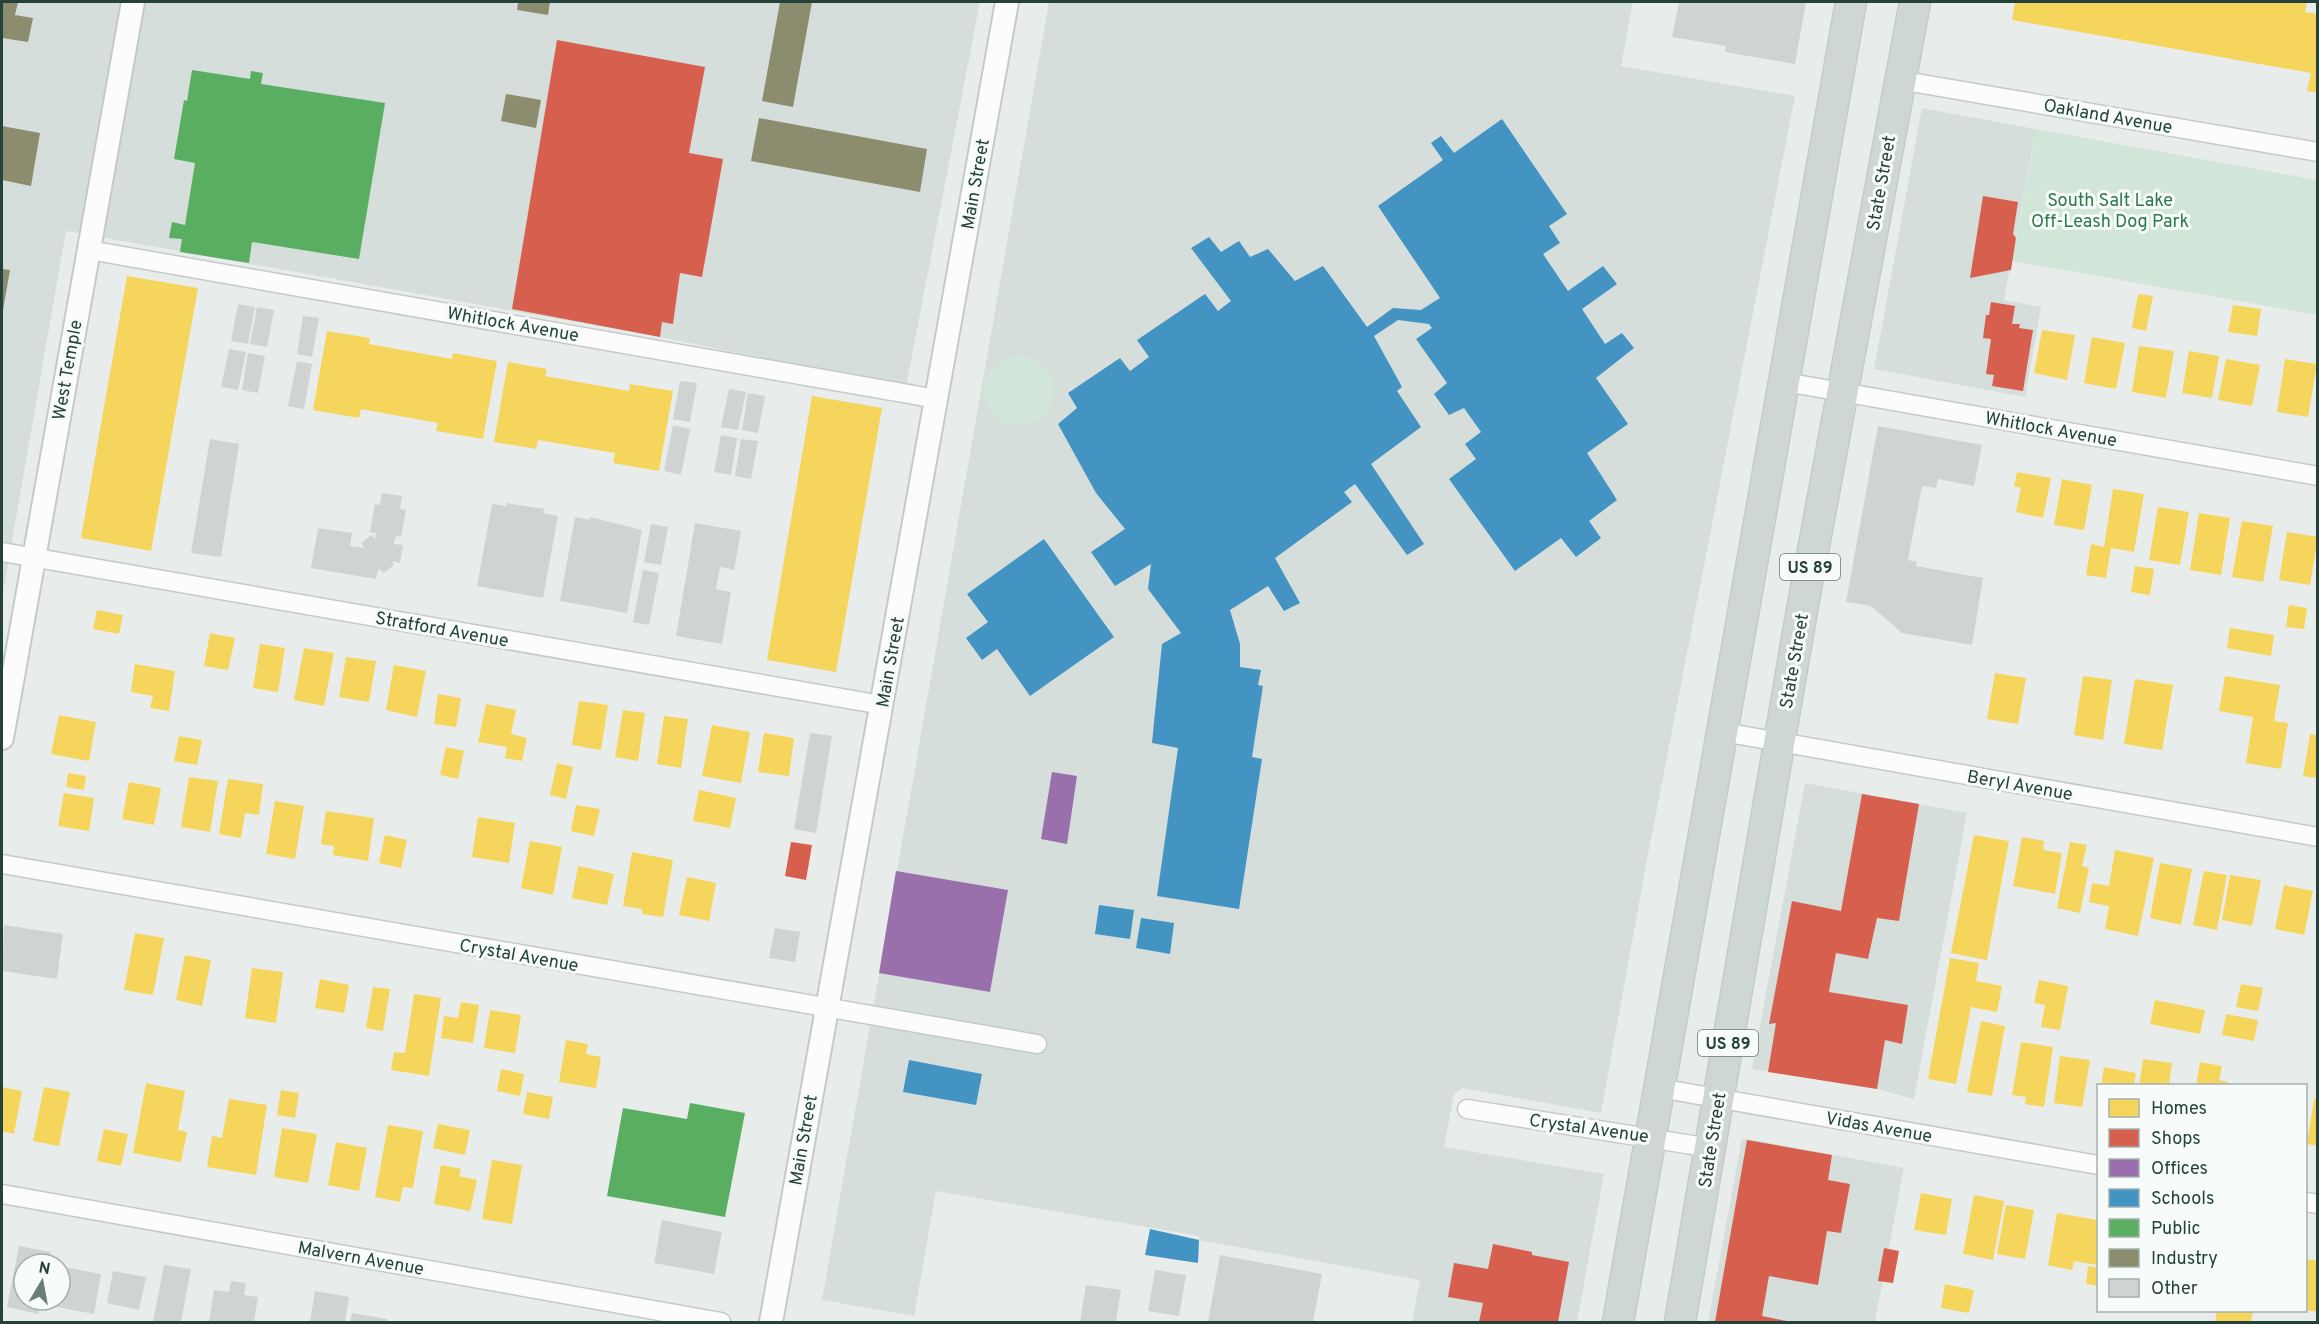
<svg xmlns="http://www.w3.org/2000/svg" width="2319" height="1324" viewBox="0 0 2319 1324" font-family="Overpass,sans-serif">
  <rect width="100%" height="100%" fill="#e8edeb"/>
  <!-- built -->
  <path fill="#d6dedb" d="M2,2h978l-74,385 -246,-50 -594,-106 -64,368z
    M1049,2h584l-12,64 174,30 -148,764 -46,253 -138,-25 -9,6 -10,53 160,27 -27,148h-165l8,-42 -221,-40v-4l-263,-45 -22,125 -92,-16z
    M1922,108l114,21 -32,171 37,7 -16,90 -151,-28z
    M1805,783l162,30 -53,286 -37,-10 -125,-20z
    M1742,1138l162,30 -29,154h-167z"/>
  <!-- green -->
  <path fill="#d1e6d8" d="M2036,129l281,51v135l-305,-54z
    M984 391a35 35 0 1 1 70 0a35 35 0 1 1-70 0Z"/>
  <!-- homes -->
  <path fill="#f6d55c" d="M2015,2h292l-2,10 13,2v79l-11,-2 4,-18 -299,-53z
    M127,276l71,12 -47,263 -70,-13z
    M2138,294l15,2 -7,35 -14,-3z
    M2233,305l28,4 -4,27 -29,-4z
    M2042,330l33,5 -8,45 -33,-7z
    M327,331l43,7 -1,6 83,15 1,-6 44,8 -14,78 -47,-8 2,-8 -77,-14 -2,9 -46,-8z
    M2092,337l33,6 -9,46 -32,-6z
    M2139,346l35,5 -8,47 -34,-6z
    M2189,351l30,5 -7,42 -30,-5z
    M2226,359l34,6 -8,41 -34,-6z
    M2285,359l32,5 -9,53 -31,-5z
    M508,362l39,7 -2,7 84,15 1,-7 43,7 -14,80 -46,-8 2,-10 -77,-13 -2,9 -42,-7z
    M812,396l70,12 -46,264 -69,-12z
    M2017,472l34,6 -8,40 -27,-6 5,-24 -7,-2z
    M2062,479l30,6 -8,45 -30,-5z
    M2113,489l31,5 -10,58 -23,-4 -5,30 -20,-3 5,-31 13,3z
    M2158,507l31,5 -9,53 -31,-5z
    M2199,513l31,5 -9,57 -31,-5z
    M2242,521l31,5 -10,56 -31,-5z
    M2287,532l31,5 -8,48 -31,-5z
    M2135,566l19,3 -4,26 -19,-3z
    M2289,605l18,3 -3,21 -18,-2z
    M97,610l26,5 -4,19 -26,-5z
    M2230,628l44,7 -3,21 -44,-8z
    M210,633l25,5 -7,32 -24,-4z
    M260,644l25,4 -7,44 -25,-4z
    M304,648l30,5 -10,53 -30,-6z
    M346,657l30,4 -7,41 -30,-5z
    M135,664l40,7 -6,40 -19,-3 3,-12 -22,-4z
    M394,665l32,6 -9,46 -31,-7z
    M1995,673l31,5 -8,46 -31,-5z
    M2083,676l29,4 -9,60 -29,-5z
    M2225,676l55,9 -6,36 14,2 -7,46 -35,-6 7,-46 -34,-6z
    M2135,679l38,6 -11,65 -38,-6z
    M438,694l23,4 -5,29 -22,-3z
    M579,701l29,4 -7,45 -29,-5z
    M486,704l30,6 -5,24 16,4 -5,23 -17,-3 2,-11 -29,-5z
    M623,710l22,3 -7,48 -23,-4z
    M59,715l37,7 -7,39 -38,-7z
    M664,716l24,3 -7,49 -24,-4z
    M712,725l38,7 -9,51 -39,-7z
    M764,733l30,5 -5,38 -31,-4z
    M2310,734l8,2v42l-15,-2z
    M179,736l23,4 -5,25 -23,-4z
    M446,747l18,4 -6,28 -18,-4z
    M557,763l16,4 -7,32 -16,-4z
    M68,773l18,3 -2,14 -18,-3z
    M189,777l29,4 -8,51 -29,-5z
    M228,779l35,5 -4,31 -14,-2 -4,25 -22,-4z
    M129,782l32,6 -7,37 -32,-6z
    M699,790l37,8 -6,30 -37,-7z
    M64,793l30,5 -5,33 -31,-5z
    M275,801l29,5 -9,53 -29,-5z
    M576,805l24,4 -6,27 -23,-5z
    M326,811l48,7 -6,43 -35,-6 1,-9 -13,-2z
    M478,817l37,6 -6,40 -37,-6z
    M385,835l22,5 -6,28 -22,-5z
    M1974,835l35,6 -22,119 -36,-7z
    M2022,837l22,4 -1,9 19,3 -7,41 -42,-8z
    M530,841l32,6 -9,48 -32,-7z
    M2070,842l17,3 -5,21 7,2 -9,45 -23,-5z
    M2115,850l39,8 -16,78 -33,-7 4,-23 -20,-4 3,-19 17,3z
    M632,852l41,8 -10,57 -21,-3v-5l-19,-3z
    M2160,863l32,6 -11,56 -31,-7z
    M578,866l36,8 -7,31 -35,-7z
    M2204,871l23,4 -10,55 -24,-5z
    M2230,875l31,5 -9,46 -30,-6z
    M687,877l29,6 -7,38 -30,-6z
    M2284,885l29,6 -9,44 -29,-6z
    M135,933l29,5 -11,57 -29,-5z
    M185,955l26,5 -9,46 -26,-6z
    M1950,958l29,5 -3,18 26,5 -5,26 -26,-5 -15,77 -28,-5z
    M252,968l31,4 -7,51 -31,-5z
    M320,979l29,6 -5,28 -29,-5z
    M2039,980l29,6 -8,44 -19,-3 4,-22 -11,-2z
    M2241,984l22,4 -5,23 -22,-4z
    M373,987l17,2 -7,42 -17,-3z
    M414,994l27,4 -12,78 -38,-6 3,-18 11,1z
    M2155,1000l50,10 -5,24 -50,-10z
    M461,1002l18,3 -6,38 -32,-5 3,-22 14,2z
    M490,1010l31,5 -6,38 -31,-5z
    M2226,1014l32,6 -4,21 -32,-6z
    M1981,1021l24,5 -13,70 -25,-4z
    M566,1040l22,4 -2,10 15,3 -5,31 -37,-6z
    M2021,1042l32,5 -9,60 -19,-3 1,-7 -14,-2z
    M2060,1056l30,4 -8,47 -28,-4z
    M2143,1059l29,4 -3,23h-30z
    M2200,1062l22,4 -3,14 9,2v4h-32z
    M2104,1067l32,6 -2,13h-33z
    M501,1069l23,5 -4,22 -23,-5z
    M146,1083l39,8 -7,39 9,2 -6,30 -48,-9z
    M2,1087l20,4 -8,43 -12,-3z
    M44,1087l26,5 -11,54 -26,-5z
    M281,1090l18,3 -4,25 -18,-3z
    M527,1092l26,5 -4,22 -26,-5z
    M229,1099l38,6 -11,70 -49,-8 5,-31 10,2z
    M2314,1099h4v47l-11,-2z
    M438,1124l32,6 -5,25 -32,-7z
    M388,1125l35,6 -10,57 -10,-1 -3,15 -25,-5z
    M282,1128l35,6 -9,49 -34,-6z
    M104,1129l24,5 -7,32 -24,-5z
    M336,1142l31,6 -8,43 -31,-6z
    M492,1160l30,5 -10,59 -30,-5z
    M441,1165l20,4 -2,7 18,4 -7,31 -36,-7z
    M1921,1193l31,6 -6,36 -32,-5z
    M1974,1195l30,6 -11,59 -30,-6z
    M2006,1205l28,5 -9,49 -28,-5z
    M2057,1213l41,7v45l-24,-4 -2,9 -24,-5z
    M2306,1259l12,2v51l-12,-2z
    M2088,1266l10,2v18l-12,-2z
    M1945,1284l29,6 -5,23 -28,-5z
    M2217,1310h36l-2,12h-36z"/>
  <!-- shops -->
  <path fill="#d6604d" d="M557,40l148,27 -16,86 34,6 -21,118 -22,-4 -7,51 -11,-2 -2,15 -148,-28z
    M1983,196l35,6 -5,32 3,4 -5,32 -41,8z
    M1991,302l24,4 -3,18h8l-1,4 14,2 -10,61 -31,-5 2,-11 -8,-1 5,-35 -8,-1 3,-23h3z
    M1862,794l57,10 -20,117 -22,-3 -9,41 -32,-6 -7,39 79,13 -6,39 -17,-4 -8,49 -109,-17 8,-49 -7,1 23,-123 49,10z
    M791,842l21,3 -6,35 -21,-4z
    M1747,1140l85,15 -4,25 22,4 -9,49 -14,-2 -9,54 -49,-9 -7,40 29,6h-76z
    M1493,1244l39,8v3l37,7 -11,60h-79l4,-19 -35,-6 6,-34 34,6z
    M1884,1248l15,3 -6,32 -15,-2z"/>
  <!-- offices -->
  <path fill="#9970ab" d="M1052,772l25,4 -10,68 -26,-5z
    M896,871l112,19 -18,102 -111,-19z"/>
  <!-- schools -->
  <path fill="#4393c3" d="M1502,119l65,95 -18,12 11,17 -17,11 25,37 35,-25 14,18 -35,25 23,35 17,-11 12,15 -38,30 32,46 -41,29 30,47 -28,21 12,17 -25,19 -15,-19 -46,33 -66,-92 27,-20 -11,-15 16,-12 -17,-24 -15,7 -15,-21 13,-11 -31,-44 16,-11 -3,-4 -31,-4 -24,16 28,51 -5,4 24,36 -50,37 53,80 -17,11 -52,-71 -11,8 8,10 -77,56 25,45 -16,8 -16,-25 -38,24 10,34v23l21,3 -3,15 5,1 -11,71 10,2 -23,150 -82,-13 21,-148 -26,-5 2,-21 8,-78 19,-11 -33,-44 3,-25 -36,22 -24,-34 34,-23 -29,-36 -38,-69 19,-16 -9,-15 52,-35 10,13 19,-14 -12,-17 68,-46 13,17 13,-10 -40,-53 18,-11 12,15 18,-11 11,16 18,-8 27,32 28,-15 44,61 26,-19 28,2 19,-12 -62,-92 65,-46 -12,-17 10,-7 13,17z
    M1044,539l70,98 -84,59 -33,-47 -15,11 -16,-22 22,-16 -21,-28z
    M1099,905l35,5 -4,29 -35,-5z
    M1141,918l33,5 -4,31 -34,-6z
    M909,1060l73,14 -6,31 -73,-13z
    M1150,1229l49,11 -1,23 -53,-8z"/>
  <!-- public -->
  <path fill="#5aae61" d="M192,70l58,9 1,-8 12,2 -2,11 124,19 -26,156 -107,-17 -3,21 -69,-11 2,-13 -13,-1 3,-16 13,3 10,-62 -21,-4 10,-59 3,1z
    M690,1103l55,10 -20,104 -118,-21 16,-88 64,11z"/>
  <!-- industry -->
  <path fill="#8c8c6e" d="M2,2h16l-3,13 18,3 -5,24 -26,-4z
    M518,2h32l-2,13 -31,-5z
    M780,2h32l-19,105 -31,-6z
    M506,94l35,6 -5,28 -35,-7z
    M759,118l168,31 -7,43 -169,-31z
    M2,126l38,7 -9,53 -29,-6z
    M2,269l8,1 -7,40h-1z"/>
  <!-- building -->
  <path fill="#cfd4d2" d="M1679,2h127l-11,62 -70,-12 1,-6 -54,-9z
    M238,304l17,3 -7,37 -17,-3z
    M257,307l17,3 -7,37 -17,-3z
    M303,316l16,2 -7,39 -15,-3z
    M229,349l17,3 -8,38 -17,-3z
    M248,353l17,3 -7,37 -16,-3z
    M297,361l15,3 -8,45 -16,-3z
    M680,381l17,2 -7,39 -17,-3z
    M729,389l17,3 -8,38 -17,-3z
    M748,393l17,3 -7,37 -16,-3z
    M673,425l17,4 -9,46 -17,-4z
    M1878,426l104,19 -8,41 -36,-7 -2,9 -14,-2 -14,74 9,2 -1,4 67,12 -11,67 -70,-12 -31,-27 -25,-4z
    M721,435l16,3 -6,37 -17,-3z
    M210,439l29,5 -18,113 -30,-4z
    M741,439l17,2 -7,38 -16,-3z
    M382,493l20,3 -2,13 6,1 -5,27 -5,-1 -2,8 9,1 -3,18 -8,-2 2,4 -11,8 -3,-4 -2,2 -2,8 -65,-11 7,-40 34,5 -2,13 15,2 -4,-5 11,-8 3,5 1,-7 -6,-1 5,-28 5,1z
    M507,503l37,6 -1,4 15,3 -15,82 -66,-12 15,-82 14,2z
    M575,517l15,3v-3l52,13 -15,83 -67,-12z
    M695,523l46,8 -7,39 -14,-3 -4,22 15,3 -9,52 -46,-8z
    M651,524l17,3 -7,38 -17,-3z
    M643,570l16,3 -10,52 -16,-3z
    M810,733l22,3 -16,97 -22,-4z
    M4,925l59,9 -6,45 -55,-8z
    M775,928l25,4 -5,30 -26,-4z
    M662,1220l60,12 -8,42 -60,-11z
    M19,1246l32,6 -3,12h-24v36h17l-3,14 -31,-7z
    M1220,1255l102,19 -9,48h-105z
    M164,1265l27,4 -10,53h-28z
    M65,1267l36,7 -7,40 -37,-7z
    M1155,1270l31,5 -7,41 -31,-5z
    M113,1271l33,6 -7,33 -32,-7z
    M231,1281l15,2 -2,12 14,2 -4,25h-45l5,-32 15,2z
    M1086,1285l35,5 -5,32h-36z
    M315,1291l34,6 -4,25h-35z
    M352,1313l35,6v3h-37z"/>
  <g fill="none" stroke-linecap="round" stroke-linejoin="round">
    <!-- minor casing -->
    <g stroke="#c5cac8" stroke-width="21">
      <path id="minor" d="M1899,80l419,72
        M89,250l848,149
        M1785,382l533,94
        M2,552l880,153
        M1723,732l595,105
        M2,864l1035,180
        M1659,1088l439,77
        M1467,1109l244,39
        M2,1194l719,128
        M2306,1202l12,2"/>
    </g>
    <!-- tertiary casing -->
    <g stroke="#c5cac8" stroke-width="26">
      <path id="tertiary" d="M2,738l131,-736
        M771,1322l236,-1320"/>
    </g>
    <!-- primary casing -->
    <g stroke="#c3ccc9" stroke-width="33">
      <path id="primary" d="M1618,1322l233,-1320
        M1680,1322l122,-712 113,-608"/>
    </g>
    <!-- minor -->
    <use href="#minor" stroke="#fcfcfc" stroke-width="18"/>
    <!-- tertiary -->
    <use href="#tertiary" stroke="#fcfcfc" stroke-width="22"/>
    <!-- primary -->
    <use href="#primary" stroke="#cfd7d5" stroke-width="30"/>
  </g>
  <g text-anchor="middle" stroke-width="6" stroke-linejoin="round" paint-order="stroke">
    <!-- shield labels -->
    <g fill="#f7fbf9" stroke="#637a73" stroke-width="1.5">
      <rect x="1780" y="554" width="60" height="26" rx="4.5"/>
      <rect x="1698" y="1030" width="60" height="26" rx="4.5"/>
    </g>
    <g font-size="16" font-weight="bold" fill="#24423a">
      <text x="1810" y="573">US 89</text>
      <text x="1728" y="1049">US 89</text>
    </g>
    <!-- street labels -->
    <g font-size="18" fill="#24423a" stroke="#f7fbf9">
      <text transform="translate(2108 116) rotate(10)" y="6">Oakland Avenue</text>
      <text transform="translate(1881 183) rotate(-80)" y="6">State Street</text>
      <text transform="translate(975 184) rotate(-80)" y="6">Main Street</text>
      <text transform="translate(513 324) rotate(10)" y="6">Whitlock Avenue</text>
      <text transform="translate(67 370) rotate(-80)" y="6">West Temple</text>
      <text transform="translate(2051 429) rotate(10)" y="6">Whitlock Avenue</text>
      <text transform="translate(442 629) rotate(10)" y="6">Stratford Avenue</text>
      <text transform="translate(1794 661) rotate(-80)" y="6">State Street</text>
      <text transform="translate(890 662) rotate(-80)" y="6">Main Street</text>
      <text transform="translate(2020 785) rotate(10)" y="6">Beryl Avenue</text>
      <text transform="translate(519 955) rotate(10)" y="6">Crystal Avenue</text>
      <text transform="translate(1879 1127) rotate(10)" y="6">Vidas Avenue</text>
      <text transform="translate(1589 1128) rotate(8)" y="6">Crystal Avenue</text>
      <text transform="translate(803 1140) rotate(-80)" y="6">Main Street</text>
      <text transform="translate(1712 1140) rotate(-81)" y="6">State Street</text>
      <text transform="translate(361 1258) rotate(10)" y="6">Malvern Avenue</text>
    </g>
    <!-- park labels -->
    <g font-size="18" fill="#2d7a4b" stroke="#f7fbf9">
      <text x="2110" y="206">South Salt Lake<tspan x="2110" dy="21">Off-Leash Dog Park</tspan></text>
    </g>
  </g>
  <!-- border -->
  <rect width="2319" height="1324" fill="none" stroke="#24423a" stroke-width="6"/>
  <!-- legend -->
  <rect x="2097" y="1084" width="210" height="228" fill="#f7fbf9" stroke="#a3b1ad" stroke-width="1.5"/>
  <rect x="2109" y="1099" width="30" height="18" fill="#f6d55c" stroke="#a3b1ad" stroke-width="1.5"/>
  <text x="2151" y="1114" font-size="18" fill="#24423a">Homes</text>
  <rect x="2109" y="1129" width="30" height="18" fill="#d6604d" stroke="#a3b1ad" stroke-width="1.5"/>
  <text x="2151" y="1144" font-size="18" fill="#24423a">Shops</text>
  <rect x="2109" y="1159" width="30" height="18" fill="#9970ab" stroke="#a3b1ad" stroke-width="1.5"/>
  <text x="2151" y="1174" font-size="18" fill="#24423a">Offices</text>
  <rect x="2109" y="1189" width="30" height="18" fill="#4393c3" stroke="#a3b1ad" stroke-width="1.5"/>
  <text x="2151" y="1204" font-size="18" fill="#24423a">Schools</text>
  <rect x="2109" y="1219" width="30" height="18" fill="#5aae61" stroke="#a3b1ad" stroke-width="1.5"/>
  <text x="2151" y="1234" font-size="18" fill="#24423a">Public</text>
  <rect x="2109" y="1249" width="30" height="18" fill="#8c8c6e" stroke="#a3b1ad" stroke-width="1.5"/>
  <text x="2151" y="1264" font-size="18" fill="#24423a">Industry</text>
  <rect x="2109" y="1279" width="30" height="18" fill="#cfd4d2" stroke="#a3b1ad" stroke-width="1.5"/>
  <text x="2151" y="1294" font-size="18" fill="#24423a">Other</text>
  <!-- north arrow -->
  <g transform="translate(42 1282) rotate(10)"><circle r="28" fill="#f7fbf9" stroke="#a3b1ad" stroke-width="1.5"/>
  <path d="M0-4.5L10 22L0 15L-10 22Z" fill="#697e78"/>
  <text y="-9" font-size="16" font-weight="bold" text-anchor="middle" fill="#24423a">N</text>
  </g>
</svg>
